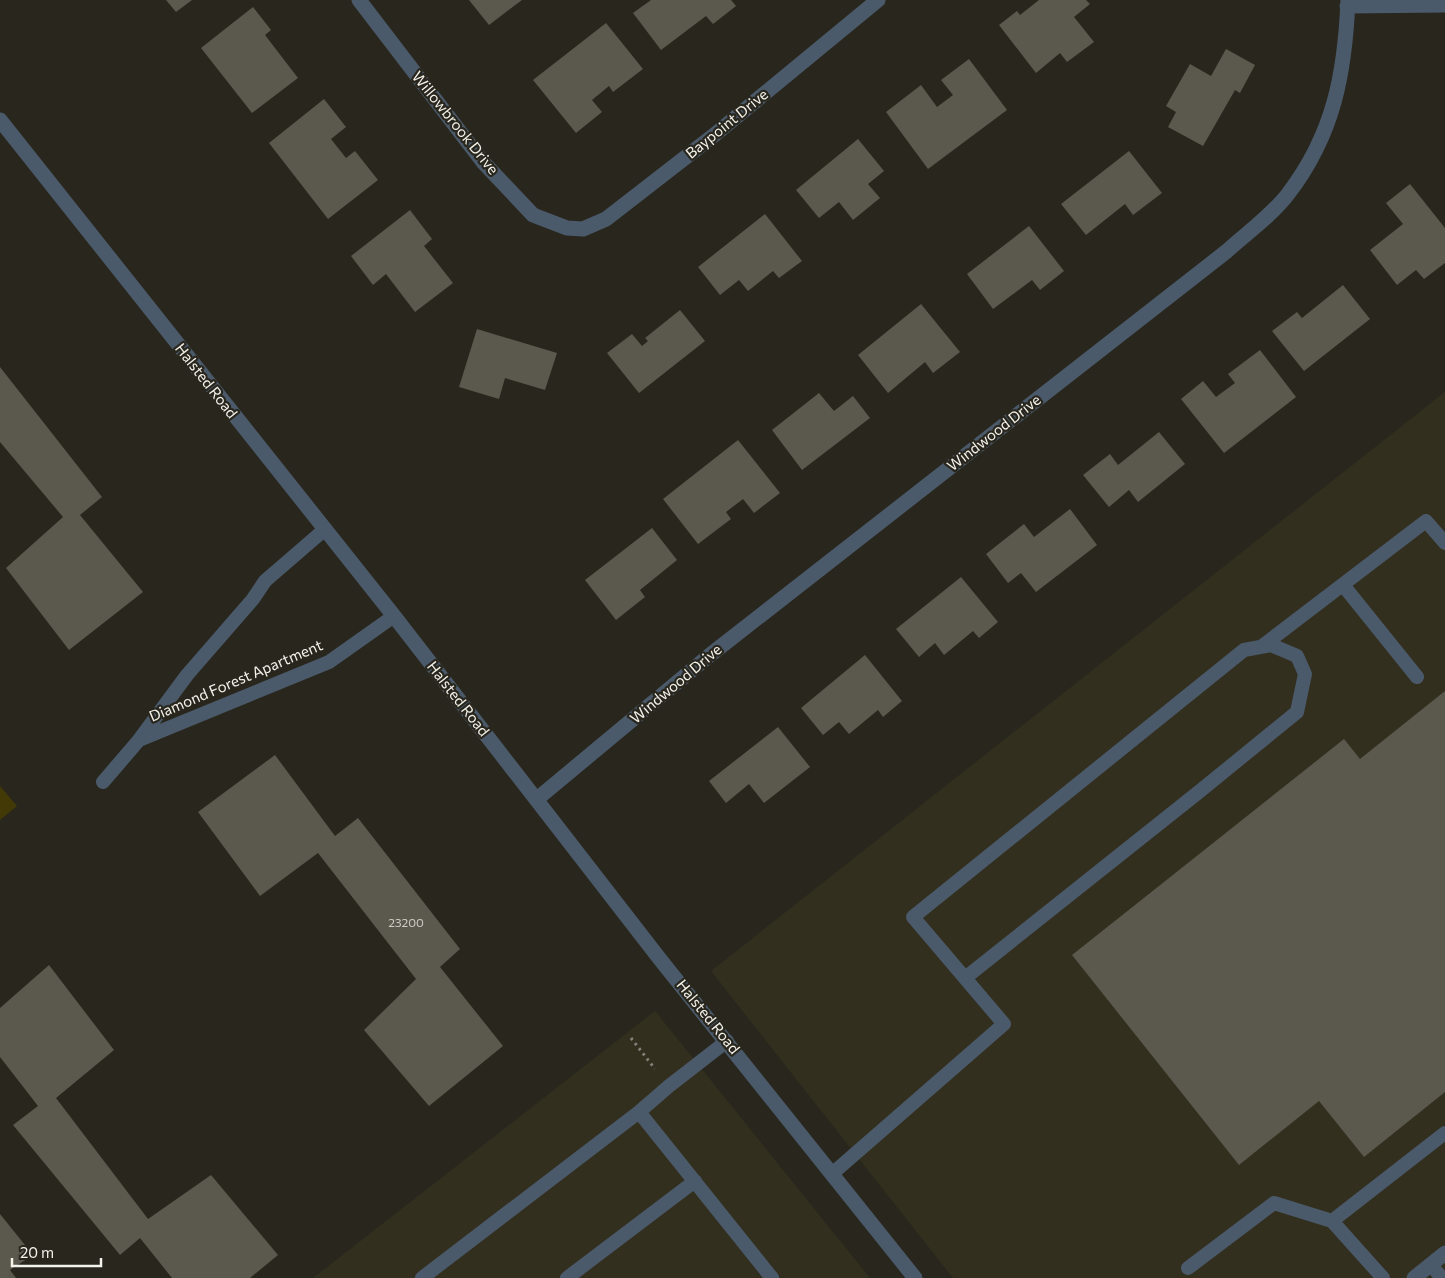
<svg xmlns="http://www.w3.org/2000/svg" width="1445" height="1278" viewBox="0 0 1445 1278" font-family="Commissioner,sans-serif">
  <rect width="100%" height="100%" fill="#29271d"/>
  <!-- built -->
  <path fill="#332f1f" d="M1445,392v886h-492l-242,-307z
    M655,1011l215,267h-557z"/>
  <!-- green -->
  <path fill="#433906" d="M0,786l17,20 -17,14z"/>
  <!-- building -->
  <path fill="#5b584d" d="M166,0h26l-16,12z
    M469,0h53l-33,25z
    M651,0h80l5,6 -23,18 -7,-8 -45,34 -28,-37z
    M1039,0h47l4,4 -16,13 20,25 -27,20 -7,-9 -24,20 -37,-48 18,-14 3,4z
    M253,7l18,23 -6,5 33,43 -46,35 -51,-65z
    M606,23l37,46 -30,23 -4,-6 -17,14 10,12 -26,21 -43,-53z
    M1226,49l29,16 -15,28 -5,-3 -32,56 -35,-19 8,-15 -10,-6 24,-42 21,12z
    M969,59l38,51 -79,59 -42,-57 35,-27 16,22 16,-12 -12,-15z
    M324,99l22,28 -15,12 15,19 9,-7 23,29 -50,39 -59,-76z
    M858,139l26,32 -16,13 12,14 -27,22 -14,-18 -20,16 -23,-28z
    M1129,151l33,42 -29,22 -8,-11 -39,31 -25,-31z
    M1410,184l35,44v35l-21,16 -8,-9 -19,15 -27,-35 33,-26 -17,-21z
    M410,210l22,29 -8,7 29,37 -38,29 -29,-38 -13,11 -22,-29z
    M765,214l37,47 -23,17 -6,-7 -25,20 -9,-11 -19,15 -22,-28z
    M1029,226l35,45 -24,19 -8,-10 -39,29 -26,-35z
    M1343,285l27,34 -66,52 -32,-40 25,-19 5,6z
    M921,304l39,48 -27,21 -8,-11 -37,31 -30,-38z
    M680,310l25,31 -66,52 -32,-40 25,-19 10,12 6,-5 -3,-3z
    M477,329l80,24 -12,37 -40,-12 -6,21 -40,-12z
    M1260,350l36,47 -72,56 -43,-54 22,-18 13,16 19,-14 -7,-9z
    M0,367l102,130 -22,18 63,77 -74,58 -63,-82 57,-51 -63,-75z
    M819,393l15,18 19,-15 17,22 -68,52 -30,-40z
    M1159,432l26,32 -47,38 -9,-12 -20,17 -26,-32 27,-21 8,11z
    M738,440l42,53 -26,20 -11,-14 -17,13 5,7 -33,25 -35,-45z
    M1070,509l27,36 -61,47 -15,-19 -13,10 -22,-29 38,-30 10,13z
    M652,528l25,32 -37,30 5,7 -29,23 -31,-40z
    M961,577l37,45 -19,16 -6,-7 -29,24 -9,-12 -16,14 -23,-28z
    M865,655l37,46 -19,16 -5,-7 -29,24 -10,-12 -16,13 -22,-27z
    M1445,691v401l-81,65 -45,-56 -80,64 -167,-210 272,-216 16,20z
    M778,727l32,40 -46,36 -15,-19 -23,19 -17,-22z
    M275,755l60,81 23,-18 102,131 -20,18 63,79 -74,60 -65,-76 52,-51 -98,-126 -58,43 -62,-84z
    M49,965l65,85 -58,48 92,121 63,-44 67,80 -28,23h-78l-32,-40 -20,17 -107,-130 25,-19 -38,-49v-49z
    M0,1214l33,41 -23,15 6,8h-16z"/>
  <g fill="none" stroke-linecap="round" stroke-linejoin="round">
    <!-- path -->
    <path stroke="#838279" stroke-width="3" stroke-dasharray="2.5 4" stroke-linecap="butt" d="M631,1038l24,31"/>
    <!-- service -->
    <path stroke="#4b5a6b" stroke-width="14" d="M324,530l-59,51 -12,18 -66,76 -48,65 190,-78 65,-46
      M1343,585l74,92
      M1261,647l165,-126 19,22
      M103,782l36,-42
      M727,1041l-58,45 -30,26 133,166
      M833,1173l171,-149 -91,-107 331,-267 27,-5 26,11 8,18 -8,38 -97,79 -235,187
      M1332,1221l51,57
      M1431,1265l11,13
      M1188,1268l86,-65 58,18 113,-88
      M422,1278l217,-166
      M567,1278l128,-97"/>
    <!-- minor -->
    <path stroke="#4b5a6b" stroke-width="15" d="M359,0l124,162 50,53 34,13 16,1 23,-10 107,-83 165,-136
      M1347,6l98,-1
      M537,799l173,-144 517,-404c20,-18 45,-36 61,-57 46,-60 57,-121 60,-194
      M1414,1278l31,-25"/>
    <!-- tertiary -->
    <path stroke="#4b5a6b" stroke-width="15" d="M0,120l394,496 265,342 256,320"/>
  </g>
  <g text-anchor="middle" stroke-width="4.5" stroke-linejoin="round" paint-order="stroke">
    <!-- number labels -->
    <g font-size="12" fill="#cdccc4">
      <text x="406" y="927">23200</text>
    </g>
    <!-- street labels -->
    <g font-size="15" fill="#f3f2eb" stroke="#29271d">
      <text transform="translate(455 123) rotate(51)" y="5">Willowbrook Drive</text>
      <text transform="translate(727 124) rotate(-39)" y="5">Baypoint Drive</text>
      <text transform="translate(206 381) rotate(52)" y="5">Halsted Road</text>
      <text transform="translate(994 433) rotate(-38)" y="5">Windwood Drive</text>
      <text transform="translate(236 681) rotate(-23)" y="5">Diamond Forest Apartment</text>
      <text transform="translate(676 684) rotate(-40)" y="5">Windwood Drive</text>
      <text transform="translate(458 699) rotate(52)" y="5">Halsted Road</text>
      <text transform="translate(708 1017) rotate(51)" y="5">Halsted Road</text>
    </g>
  </g>
  <!-- scale -->
  <path d="M12 1258v8h89v-8" fill="none" stroke="#f3f2eb" stroke-width="2.5"/>
  <text x="20" y="1258" font-size="15" fill="#f3f2eb" stroke="#29271d" stroke-width="4" paint-order="stroke">20 m</text>
</svg>
